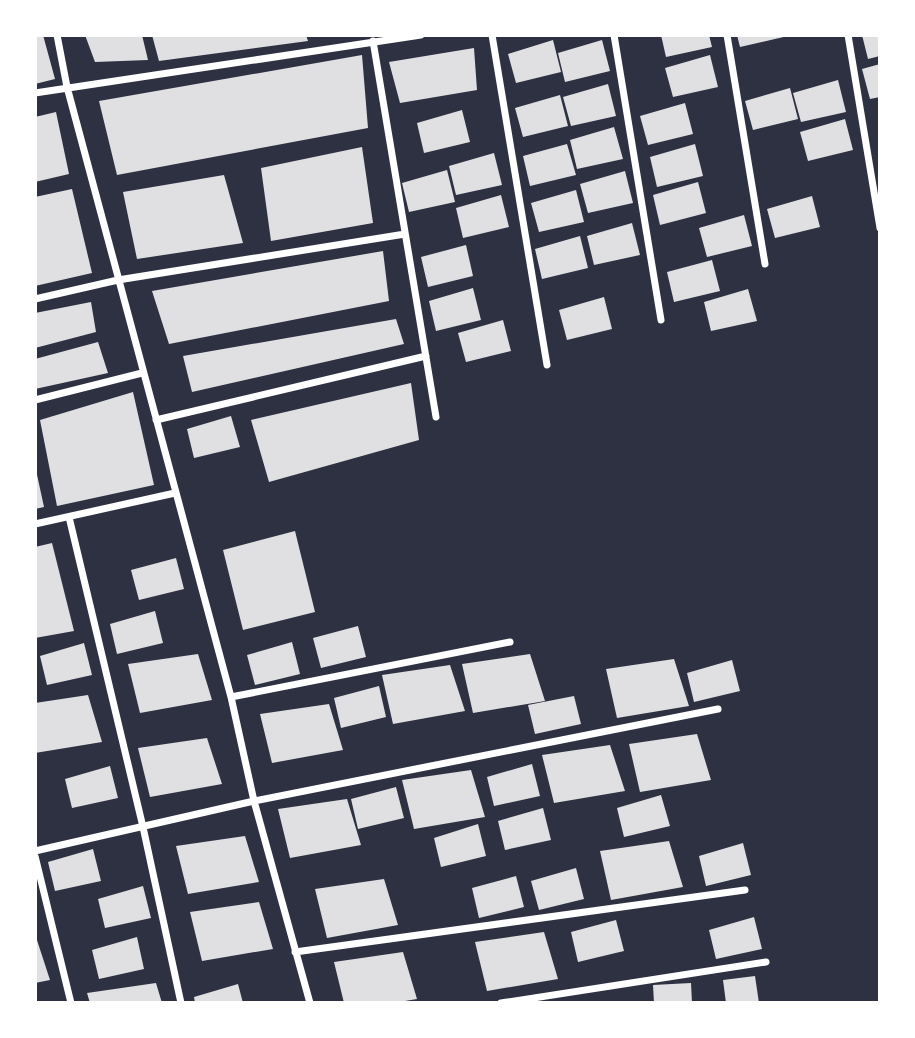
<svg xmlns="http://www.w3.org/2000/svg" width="915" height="1038" viewBox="0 0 915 1038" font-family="'PT Sans Narrow',sans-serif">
  <rect width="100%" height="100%" fill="#2d3142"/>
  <!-- building -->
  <path fill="#e0e0e3" d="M35,35h8l12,44 -20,5z
    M85,35h57l6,25 -53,2z
    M152,35h154l2,6 -149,20z
    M661,35h48l3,12 -46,10z
    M737,35h51v1l-48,11z
    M862,35h18v21l-12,3z
    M553,40l8,32 -45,11 -8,-29z
    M602,40l8,31 -45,11 -7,-29z
    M474,48l3,42 -77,13 -11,-41z
    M362,55l6,73 -251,47 -18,-74z
    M710,55l8,32 -45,10 -8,-29z
    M880,64v33l-10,2 -8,-30z
    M838,80l8,32 -45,10 -8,-29z
    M608,84l8,32 -45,10 -8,-29z
    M790,88l8,31 -45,11 -8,-29z
    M560,95l8,31 -45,11 -8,-29z
    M685,103l8,31 -45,11 -8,-29z
    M462,110l8,32 -46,11 -7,-30z
    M56,112l13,62 -34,8v-65z
    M845,119l8,31 -45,11 -8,-29z
    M614,127l9,32 -46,10 -7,-29z
    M567,144l9,31 -46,11 -7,-30z
    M695,144l8,32 -46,11 -7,-30z
    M362,147l11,76 -102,18 -10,-73z
    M494,153l8,32 -46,10 -7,-29z
    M447,170l8,32 -46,10 -7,-29z
    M625,171l8,32 -45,10 -8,-29z
    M224,175l19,68 -106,16 -14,-67z
    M698,182l8,31 -46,12 -7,-30z
    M72,189l20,84 -57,13v-89z
    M576,190l8,32 -45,10 -8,-29z
    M501,195l8,32 -46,11 -7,-30z
    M812,196l8,31 -45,11 -8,-29z
    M744,215l8,31 -45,11 -8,-29z
    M632,223l8,32 -46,10 -7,-29z
    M580,236l8,32 -46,11 -7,-30z
    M466,245l7,31 -45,11 -7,-30z
    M383,251l6,50 -220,43 -17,-53z
    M712,260l8,31 -46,11 -7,-30z
    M473,288l8,32 -45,11 -7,-30z
    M748,289l9,32 -46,10 -7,-29z
    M604,297l8,32 -45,11 -8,-30z
    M91,302l5,30 -61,16v-35z
    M396,319l8,25 -212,48 -9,-36z
    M503,320l8,31 -45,11 -8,-29z
    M98,342l10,31 -73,16v-30z
    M411,383l8,57 -150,42 -18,-62z
    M133,392l21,93 -97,21 -17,-86z
    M231,416l9,31 -46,11 -7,-29z
    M36,470l8,37 -9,2v-38z
    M295,531l20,81 -72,18 -20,-80z
    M52,543l22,88 -39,7v-91z
    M176,558l8,31 -45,11 -8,-30z
    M155,611l8,32 -46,11 -7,-30z
    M358,626l8,31 -45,11 -8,-30z
    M292,642l8,32 -45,11 -8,-30z
    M84,643l8,32 -45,10 -7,-29z
    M198,654l14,46 -72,13 -12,-49z
    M530,654l15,47 -72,12 -11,-49z
    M674,659l15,47 -72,12 -11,-49z
    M732,660l8,31 -46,11 -7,-29z
    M450,665l15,46 -72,13 -11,-49z
    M379,686l7,31 -45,11 -7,-30z
    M88,695l14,47 -67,11v-50z
    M574,696l7,28 -46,10 -7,-29z
    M329,704l14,46 -71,13 -12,-49z
    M697,734l14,46 -71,12 -11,-48z
    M207,738l15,46 -72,13 -12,-49z
    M610,745l15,46 -71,12 -12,-48z
    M532,764l8,32 -46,10 -7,-29z
    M110,766l8,32 -46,10 -7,-29z
    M471,770l14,47 -71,12 -12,-49z
    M396,787l8,31 -46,11 -7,-30z
    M661,795l9,31 -46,11 -7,-29z
    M347,799l14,46 -71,13 -12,-49z
    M543,808l8,32 -46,10 -7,-29z
    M478,824l8,32 -45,11 -7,-29z
    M245,836l14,46 -71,12 -12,-48z
    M669,841l14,46 -72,13 -11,-49z
    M743,843l8,32 -45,11 -7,-30z
    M93,849l8,32 -46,10 -7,-29z
    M576,868l8,31 -45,11 -8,-29z
    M516,876l8,31 -45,11 -7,-30z
    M384,879l14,46 -71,13 -12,-49z
    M143,886l8,32 -46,10 -7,-29z
    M259,902l14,47 -71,12 -12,-49z
    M754,917l8,32 -46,10 -7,-29z
    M616,920l8,31 -46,11 -7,-30z
    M544,932l14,47 -71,12 -12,-49z
    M35,934l15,46 -15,3z
    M137,937l7,32 -45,10 -7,-29z
    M403,952l14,47 -24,4h-49l-10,-41z
    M755,976l4,27h-33l-3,-23z
    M156,983l6,20h-72l-3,-10z
    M691,983l1,20h-38l-1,-18z
    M238,984l5,19h-48l-1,-6z"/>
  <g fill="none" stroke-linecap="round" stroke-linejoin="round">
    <!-- minor -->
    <path stroke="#fff" stroke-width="7" d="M57,35l10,52 164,610 23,104 56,202
      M492,35l55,330
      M614,35l47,285
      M727,35l38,229
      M848,35l32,193
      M373,41l63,376
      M35,93l386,-58
      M35,299l83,-19 287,-46
      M35,400l107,-27
      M156,420l270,-64
      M69,517l74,310 38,176
      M35,524l140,-31
      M231,697l279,-55
      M35,851l219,-50 464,-92
      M35,856l36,147
      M295,952l450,-62
      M501,1003l265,-41"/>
  </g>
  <!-- border -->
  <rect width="915" height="1038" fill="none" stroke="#ffffff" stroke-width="74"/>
</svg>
